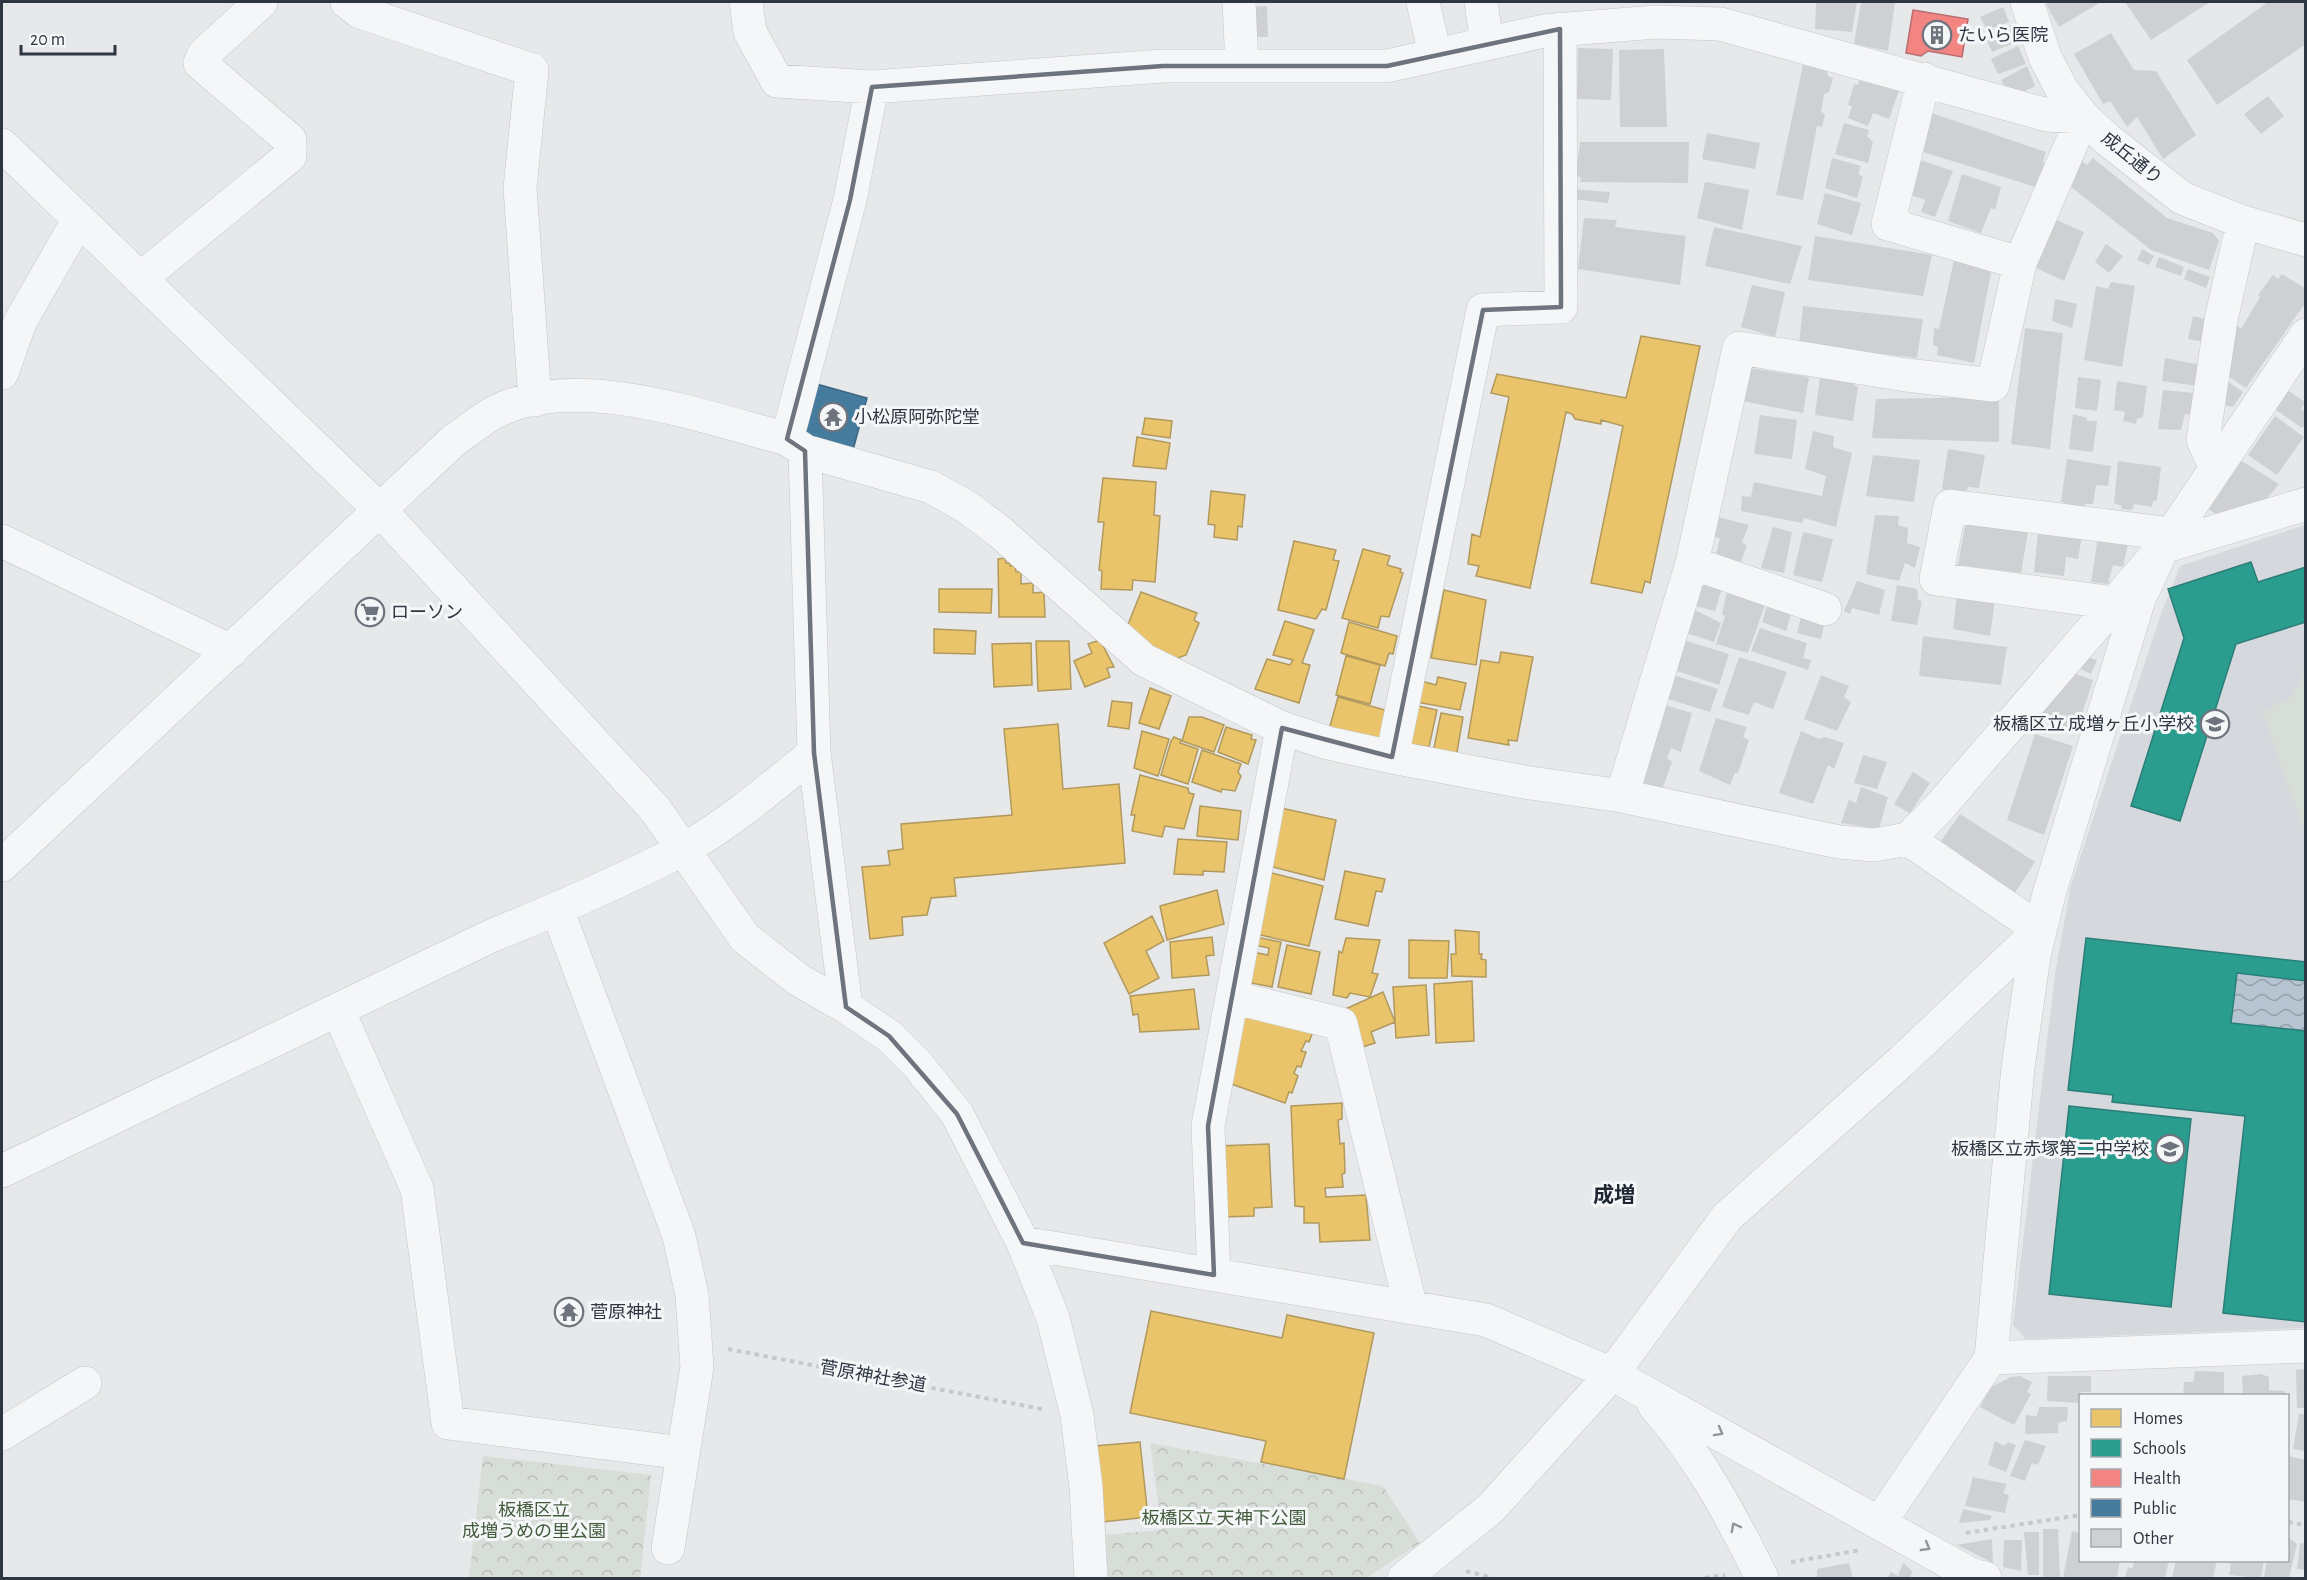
<svg xmlns="http://www.w3.org/2000/svg" width="2307" height="1580" viewBox="0 0 2307 1580" font-family="'Alegreya Sans','Noto Sans JP',sans-serif">
  <defs>
    <pattern id="forest-crowns" width="20" height="18" patternUnits="userSpaceOnUse" patternTransform="scale(1.5)"><rect width="20" height="18" fill="#d7ddd7"/><path d="M2 6a3 3 0 1 1 6 0M12 15a3 3 0 1 1 6 0" fill="none" stroke="#b9beba"/></pattern>
    <pattern id="water-waves" width="16" height="10" patternUnits="userSpaceOnUse" patternTransform="scale(1.5)"><rect width="16" height="10" fill="#b7c5d2"/><path d="M0 5q4-4 8 0t8 0" fill="none" stroke="#95a1ac"/></pattern>
  </defs>
  <rect width="100%" height="100%" fill="#e6e8ea"/>
  <!-- built -->
  <path fill="#d5d8dd" d="M2305,525v803l-279,11 -13,-14 42,-351 16,-89 91,-274 18,-45z"/>
  <!-- forest -->
  <path fill="url(#forest-crowns)" d="M1150,1443l233,43 37,57 -54,35h-261l-3,-43 60,-5z
    M483,1456l168,19 -11,103h-171z"/>
  <!-- pitch -->
  <path fill="#d7ddd7" d="M2304,671h1v163l-42,-122 29,-15z"/>
  <!-- water -->
  <path fill="url(#water-waves)" d="M2237,973l68,8v50l-74,-8z"/>
  <!-- homes -->
  <path fill="#e9c46a" stroke="#b1995e" stroke-width="1.5" d="M1641,336l59,10 -50,237 -5,-2 -3,12 -51,-10 32,-157 -22,-6v4l-26,-5 -3,-5 -6,-2 -36,176 -54,-12 3,-10 -11,-2 4,-30 8,3 29,-140 -18,-4 6,-19 129,24z
    M1145,418l27,3 -2,17 -28,-4z
    M1137,437l33,6 -4,26 -33,-3z
    M1103,478l53,4 -2,33 6,1 -5,66 -22,-2 -1,10 -31,-1 1,-18 -3,-1 5,-48h-6z
    M1211,491l34,4 -3,32 -4,-1 -1,14 -23,-3 1,-12 -7,-1z
    M1294,541l42,9 -3,10 6,1 -13,49 -4,-1 -6,10 -38,-9z
    M1363,549l27,7 -3,9 14,4 -1,3 3,1 -14,44 -8,-1 -3,12 -36,-10z
    M1005,558l1,5h4v3h5l1,6h5v12l12,-1v10l11,-1 1,25h-46l-1,-58z
    M939,589h53l-1,24 -52,-1z
    M1444,590l42,10 -10,65 -45,-7z
    M1141,592l56,21 -3,7 5,3 -13,32 -11,4 -52,-22z
    M1285,621l29,9 -12,33 8,2 -11,38 -44,-14 12,-30 23,6 3,-5 -20,-5z
    M1349,622l48,14 -4,18 -4,-1 -4,13 -44,-13z
    M934,629l42,2 -1,23 -41,-1z
    M1100,640l14,27 -7,1 3,9 -25,10 -11,-26 18,-8 -4,-9z
    M1036,641h33l2,48 -33,2z
    M1031,643l1,42 -38,2 -2,-43z
    M1501,652l32,5 -16,84 -9,-1 1,5 -41,-7 13,-78 18,3z
    M1346,656l34,9 -10,39 -34,-9z
    M1438,677l28,6 -6,27 -44,-8 5,-21 15,4z
    M1150,688l21,8 -12,33 -20,-6z
    M1338,697l47,13 -5,31 -51,-11z
    M1112,701l20,2 -3,26 -21,-3z
    M1410,704l27,6 -8,37 -27,-4z
    M1441,713l22,4 -7,41 -23,-5z
    M1189,717h13l22,8 -10,27 -32,-11z
    M1058,724l5,65 56,-5 6,79 -171,15 2,18 -25,2 -4,17 -25,2 1,18 -33,4 -8,-72 28,-2 -2,-14 15,-2 -2,-25 111,-9 -8,-86z
    M1226,727l26,8 -1,4 5,1 -8,24 -30,-12z
    M1142,731l27,8 -11,37 -24,-8z
    M1174,737l7,3 -1,3 18,6 -10,35 -27,-9 10,-34z
    M1202,750l39,14 -3,8 3,4 -6,15 -13,-2 -1,3 -29,-10z
    M1140,775l48,13 1,5 5,1 -10,35 -19,-3 -3,11 -30,-6 3,-16h-4z
    M1200,806l41,5 -3,29 -41,-4z
    M1281,808l55,12 -12,60 -55,-14z
    M1178,839l49,3 -3,30 -21,-1v4l-29,-1z
    M1345,871l40,8 -3,13 -6,-1 -8,35 -33,-7z
    M1268,872l55,14 -14,60 -53,-12z
    M1217,890l7,34 -57,16 -7,-34z
    M1152,916l12,25 -18,10 13,27 -30,16 -25,-51z
    M1455,930l24,2v22h3l-1,5 5,1v17l-34,-1 -1,-22h5z
    M1250,936l31,6 -9,45 -31,-6 6,-30 21,4 1,-7 -20,-4z
    M1212,937l2,18 -8,1 3,19 -37,3 -2,-36z
    M1346,938l34,2 -8,33 6,1 -8,23 -20,-4 -3,5 -14,-3 6,-44 3,2z
    M1409,940l40,1 -2,37h-38z
    M1287,945l33,7 -9,42 -33,-7z
    M1472,981l2,60 -38,2 -2,-59z
    M1426,985l3,50 -33,3 -3,-51z
    M1194,989l5,40 -59,3 -2,-18 -5,1 -3,-19z
    M1383,992l12,30 -24,10 4,11 -19,6 -15,-38z
    M1242,1004l73,22 -6,16 -3,-1 -5,10 5,1 -5,15 -4,-1 -3,7 4,3 -6,17 -3,-1 -4,11 -62,-22z
    M1342,1103v16l-4,1 2,24 4,-1 1,30 -3,1 1,13 -18,1 1,9 40,-2 4,45 -50,2 -1,-19h-15v-16l-9,-1 -4,-100z
    M1269,1144l3,63 -18,1v8l-32,1 -5,-71z
    M1151,1311l131,27 5,-23 87,18 -30,146 -83,-17 5,-21 -136,-28z
    M1140,1442l8,75 -46,5 -7,-76z"/>
  <!-- schools -->
  <path fill="#2a9d8f" stroke="#2b7e78" stroke-width="1.5" d="M2251,562l7,20 48,-15v55l-70,22 -56,177 -49,-15 53,-168 -16,-49z
    M2086,938l220,24v19l-69,-8 -6,50 75,8v291l-83,-9 22,-197 -133,-14 1,-7 -45,-5z
    M2069,1106l122,13 -20,188 -122,-13z"/>
  <!-- health -->
  <path fill="#f28482" stroke="#b76d6f" stroke-width="1.5" d="M1913,10l55,9 -6,38 -34,-6 -7,5 -15,-3z"/>
  <!-- public -->
  <path fill="#457b9d" stroke="#3e6682" stroke-width="1.5" d="M813,383l54,15 -14,52 -54,-14z"/>
  <!-- building -->
  <path fill="#ced0d2" d="M1816,2h41l-5,30 -37,-3z
    M1861,2h34l-7,49 -34,-7z
    M2050,2h51l-42,25 -13,-23z
    M2125,2h85l-59,38z
    M2268,2h38v42l-89,61 -30,-45z
    M1267,6l1,31h-21l-1,-30z
    M2003,7l6,15 -22,8 -7,-13z
    M2011,25l5,17 -24,10 -7,-16z
    M2111,33l23,37 22,1 40,64 -33,24 -26,-42 -10,10 -17,-26 -7,3 -29,-50z
    M2018,46l8,18 -28,10 -7,-15z
    M1578,48l35,1 -2,51 -34,-1z
    M1664,49l3,78h-47l-1,-77z
    M1803,65l24,6 1,5 5,2 -4,14 -5,2 -3,18 4,2 -3,13 -5,-1 -14,74 -27,-5z
    M2027,66l8,20 -16,8 -15,-8 -3,-6z
    M1861,75l39,13 -11,31 -16,-6 -5,13 -20,-8 4,-12 -4,-1 6,-21 4,1z
    M2268,96l16,20 -23,18 -17,-20z
    M1929,112l117,40 -3,9 2,7 -9,19 -119,-37z
    M1844,123l25,7 -2,6 6,6 -5,21 -33,-9z
    M1707,133l53,10 -5,26 -53,-10z
    M1580,142h109l-1,41 -108,-1 1,-4 -5,-3z
    M1832,158l29,8 -3,8 5,3 -6,21 -32,-10z
    M2093,158l74,60 46,15 6,8 -10,29 -58,-20 -85,-67 15,-22 6,4z
    M1920,160l33,11 -18,46 -14,-5 4,-12 -17,-6z
    M1962,174l39,13 -6,23 -4,-2 -10,25 -33,-12z
    M1705,182l44,8 -7,40 -45,-12z
    M1572,189l38,3 -2,11 -36,-4z
    M1825,193l36,10 -9,32 -35,-11z
    M1584,218l33,2 -2,7 71,9 -6,49 -102,-16z
    M2052,218l32,14 -20,49 -32,-15z
    M1714,227l88,19 -12,38 -85,-18z
    M1815,236l117,19 -9,41 -115,-16z
    M2106,244l17,12 -14,17 -14,-11z
    M2142,249l12,7 -5,9 -12,-5z
    M2159,257l25,10 -3,9 -26,-9z
    M1954,260l37,12 -17,91 -37,-8 1,-8 -5,-2 1,-17 5,1z
    M2188,269l22,8 -4,11 -22,-9z
    M2282,274l24,15v13l-60,86 -26,-17 17,-46 4,4 19,-32 -2,-2 15,-20 5,4z
    M2111,282l24,4 -13,81 -38,-7 12,-74 12,3z
    M1752,285l33,7 -10,45 -34,-10z
    M2055,299l22,5 -5,24 -20,-7z
    M1803,306l120,13 -6,39 -118,-14z
    M2193,316l15,4 -3,22 -17,-3z
    M2025,328l38,5 -13,116 -39,-5z
    M2165,358l36,7 -3,21 -36,-5z
    M1750,368l59,9 -6,36 -60,-12z
    M2217,374l26,18 -10,15 -20,-4z
    M1820,377l36,4 -2,4 4,2 -5,34 -38,-6z
    M2078,377l23,3 -4,31 -22,-3z
    M2117,381l30,5 -4,31 -6,2 -1,5 -13,-3 2,-9 -11,-2z
    M2286,389l19,13 -4,7 5,3v12l-4,4 -27,-19z
    M2163,390l31,3 -3,22 -6,-1 -4,16 -23,-1z
    M1999,397v45l-127,-4 4,-39z
    M2073,414l14,4v3h10l-4,31 -24,-3z
    M1760,415l37,5 -5,39 -38,-5z
    M2275,416l29,21 -27,38 -29,-20z
    M1813,431l21,5 -1,11 19,6 -16,74 -32,-9 -2,5 -61,-12 1,-15 9,1 3,-15 68,14 4,-20 -21,-7z
    M1948,449l37,6 -6,33 -11,-1 -3,8 -23,-6z
    M1873,455l47,5 -6,42 -48,-6z
    M2067,459l44,7 -3,20 -12,-1 -3,19h-8l-1,4 -23,-6z
    M2240,460l39,24 -14,17 -6,-1 -4,6 -33,12 -15,-10z
    M2118,461l43,6 -4,33 -4,1 -1,6 -18,-3 -2,6 -11,-1 1,-3 -8,-3z
    M1875,515l24,1 -1,9 10,3 -1,15 13,4 -5,21 -10,-5 -6,18 -33,-7z
    M1718,517l31,8 -7,17 5,4 -7,18 -25,-7 5,-18 -8,-4z
    M1966,521l62,11 -7,41 -63,-8z
    M1773,527l19,5 -8,41 -23,-5z
    M1803,532l30,7 -11,43 -29,-7z
    M2038,532l44,4 -4,23 -12,-2 -2,19 -30,-4z
    M2098,537l30,6 -5,24 -10,-2 -5,19 -17,-2z
    M1698,579l24,9 -7,23 -24,-6z
    M1857,581l28,9 -6,25 -27,-7 -2,6 -6,-3z
    M1897,585l20,4 1,11 4,1 -5,24 -26,-4z
    M1728,587l37,18 -17,48 -32,-9 9,-28 -3,-2z
    M1957,594l38,6 -5,36 -37,-7z
    M1769,599l24,8 -7,24 -24,-9z
    M1689,607l32,16 -7,19 -34,-11z
    M1803,609l23,6 -5,24 -24,-6z
    M1760,628l47,15 -4,15 8,2 -3,10 -57,-19z
    M1923,636l84,11 -6,38 -82,-9z
    M1680,639l49,15 -10,31 -51,-17z
    M2078,654l19,6 -6,14 -17,-8z
    M1739,657l48,15 -14,37 -19,-7 -5,13 -27,-8z
    M2070,672l23,8 -16,50 -35,-10v-9z
    M1670,674l48,15 -8,23 -48,-15z
    M1821,675l28,11 -5,11 7,5 -14,29 -33,-12z
    M1661,704l31,9 -11,39 -10,-4 -4,10 5,4 -10,28 -22,-8z
    M1716,718l31,9 -4,10 6,3 -11,33h-3l-5,12 -31,-14z
    M1801,731l18,8 6,-2 19,6 -10,26 -6,-4 -15,39 -34,-11z
    M2035,734l38,12 -29,89 -37,-15z
    M1863,755l24,7 -10,27 -23,-6z
    M1913,772l17,11 -20,30 -16,-9z
    M1861,787l27,10 -9,32 -38,-6 8,-23 7,3z
    M1960,814l75,48 -21,32 -75,-50z
    M2306,1369v39h-9l-1,-38z
    M2195,1371l29,1v24h-41l1,-14h9z
    M2261,1374l8,3v13l16,1v5h-42l-1,-20z
    M2020,1376l12,6 -5,10 4,2 -17,31 -34,-18 11,-20 20,-10z
    M2048,1376h43v16h-10l-1,11 -33,-2z
    M2039,1407h29l-1,14 -9,2v10l-33,1 1,-19 11,1z
    M2299,1414h7v37l-13,-2z
    M2025,1440l21,6 -8,19 -6,-2 -7,18 -15,-5z
    M1995,1441l9,5 4,-4 8,3 -10,27 -18,-7z
    M2288,1456l18,4v42l-18,-3z
    M1973,1477l34,7 -4,9 6,2 -4,18 -40,-7z
    M1963,1509l29,7 -2,4 -31,3z
    M2043,1529h15l2,48h-17z
    M2072,1531l8,2v27h40l-3,18h-54z
    M2024,1532h15v43h-11z
    M2288,1537l9,7 -8,34h-25l3,-18h21z
    M1992,1539l1,24 -36,-18z
    M2004,1540h18l-1,31 -18,-4z
    M2300,1543l6,1v26l-9,-1z
    M2135,1560h34l-4,18h-40l3,-11 4,2z
    M2176,1560h41l-4,18h-41z
    M2264,1560l-3,18 -32,-3 2,-11 -7,-3z
    M1849,1563l4,15h-36v-9z
    M1903,1563l9,8 -2,7h-23l4,-6 7,4z"/>
  <g fill="none" stroke-linecap="round" stroke-linejoin="round">
    <!-- minor casing -->
    <g stroke="#c4c6c8" stroke-width="34">
      <path id="minor" d="M347,2l13,10 172,58 -12,118 15,212
        M746,2l4,30 27,49 95,6 291,-21h224l157,-35 112,-9 64,2 327,91 36,2 -63,146 -27,122 -87,-10 -167,-27 -47,215 -70,233
        M1239,2l3,64
        M1423,2l12,53
        M1481,2l6,42
        M2027,2l18,55 17,33 21,27 25,23 74,58 61,24 63,18
        M1924,79l-36,145 132,39
        M2,145l378,365 275,299 90,129 54,42 47,27 43,29 29,29 39,49 66,129 30,75 24,97 9,72 5,91
        M140,279l150,-123v-16l-90,-77 4,-9 57,-52
        M2,373l18,-51 59,-103
        M787,439l63,-239 22,-113
        M805,451l9,302 32,254
        M2216,468l-13,-28 18,-120 22,-98
        M2,541l229,110
        M1692,563l133,46
        M2114,603l-178,-24 14,-73 221,28
        M1392,757l91,-447 78,-3 -1,-278
        M2,865l451,-424c14,-9 27,-21 42,-29 82,-42 208,5 292,27l18,12 126,36 36,20 33,25 144,128 138,68 46,15 64,14 132,25 98,14 217,46 35,3 34,-6 30,-30 225,-262 143,-212
        M557,909l122,327 13,59 5,72 -29,181
        M1232,997l109,27 70,284
        M338,1010l79,179 31,234 235,30
        M2,1171l489,-235c64,-26 129,-54 191,-86 46,-25 91,-64 132,-97
        M1023,1243l463,77 126,54 360,201 13,3
        M1214,1275l-6,-149 74,-398
        M1991,1358l315,-12
        M1654,1405c46,52 78,112 108,173
        M2,1434l83,-51
        M1880,1522l111,-164 27,-291 16,-111 15,-62 90,-295 24,-52 143,-43
        M1404,1578l87,-70 121,-134 115,-157 176,-157 137,-130 -132,-91"/>
    </g>
    <!-- path -->
    <path stroke="#c6c8ca" stroke-width="4" stroke-dasharray="4.5 4.5" stroke-linecap="butt" d="M728,1349l314,60
      M2288,1522l18,3
      M1966,1533l114,-18
      M1791,1562l70,-12
      M1466,1571l27,7
      M1705,1578l20,-3"/>
    <!-- minor -->
    <use href="#minor" stroke="#f5f6f7" stroke-width="33"/>
  </g>
  <!-- one-way arrows -->
  <defs><path id="oneway-chevron" d="M-2-3.5L2.5 0L-2 3.5" fill="none" stroke-width="1.6" stroke-linecap="round" stroke-linejoin="round" transform="scale(1.5)"/></defs>
  <g stroke="#92969c">
    <use href="#oneway-chevron" transform="translate(1719 1432) rotate(29)"/>
    <use href="#oneway-chevron" transform="translate(1735 1527) rotate(-118)"/>
    <use href="#oneway-chevron" transform="translate(1926 1547) rotate(30)"/>
  </g>
  <!-- marked area -->
  <path fill="none" stroke="#6e747d" stroke-width="4.5" stroke-linejoin="round" d="M1560,29l1,278 -78,3 -91,447 -110,-29 -74,398 6,149 -191,-32 -66,-129 -68,-78 -43,-29 -32,-254 -9,-302 -18,-12 63,-239 22,-113 291,-21h224z"/>
  <!-- icons -->
  <defs>
    <g id="building-ring" transform="scale(1.5)"><circle r="9.5" fill="#f4f6f8" stroke="#6e747d" stroke-width="1.5"/><path d="M-4-6H4V6H1V3H-1V6H-4ZM-2.5-4.3h1.7v1.8h-1.7ZM.8-4.3h1.7v1.8H.8ZM-2.5-1h1.7V.8h-1.7ZM.8-1h1.7V.8H.8Z" fill="#6e747d"/></g>
    <g id="temple-ring" transform="scale(1.5)"><circle r="9.5" fill="#f4f6f8" stroke="#6e747d" stroke-width="1.5"/><path d="M0-6L5-2H3V0L6.5 2.5H4V6H1.5V3h-3V6H-4V2.5H-6.5L-3 0V-2H-5Z" fill="#6e747d"/></g>
    <g id="supermarket-ring" transform="scale(1.5)"><circle r="9.5" fill="#f4f6f8" stroke="#6e747d" stroke-width="1.5"/><path d="M-6-5.5h2.5l.6 2H6L4.5 2H-2.5L-4.4-4H-6ZM-1.5 3.2a1.3 1.3 0 1 0 .1 0ZM3 3.2a1.3 1.3 0 1 0 .1 0Z" fill="#6e747d"/></g>
    <g id="school-ring" transform="scale(1.5)"><circle r="9.5" fill="#f4f6f8" stroke="#6e747d" stroke-width="1.5"/><path d="M0-5L7-2L0 1L-7-2ZM-4 1L0 2.5L4 1V4Q0 6-4 4Z" fill="#6e747d"/></g>
  </defs>
  <g fill-rule="evenodd">
    <use href="#building-ring" x="1937" y="35"/>
    <use href="#temple-ring" x="833" y="417"/>
    <use href="#supermarket-ring" x="370" y="612"/>
    <use href="#school-ring" x="2215" y="724"/>
    <use href="#school-ring" x="2170" y="1149"/>
    <use href="#temple-ring" x="569" y="1312"/>
  </g>
  <g text-anchor="middle" stroke-width="6" stroke-linejoin="round" paint-order="stroke">
    <!-- poi labels -->
    <g font-size="18" fill="#2e3642" stroke="#f4f6f8" text-anchor="start">
      <text x="1958" y="41">たいら医院</text>
      <text x="854" y="423">小松原阿弥陀堂</text>
      <text x="391" y="618">ローソン</text>
      <text x="2194" y="730" text-anchor="end">板橋区立 成増ヶ丘小学校</text>
      <text x="2149" y="1155" text-anchor="end">板橋区立赤塚第二中学校</text>
      <text x="590" y="1318">菅原神社</text>
    </g>
    <!-- street labels -->
    <g font-size="18" fill="#2e3642" stroke="#f4f6f8">
      <text transform="translate(2132 158) rotate(39)" y="6">成丘通り</text>
      <text transform="translate(873 1376) rotate(10)" y="6">菅原神社参道</text>
    </g>
    <!-- park labels -->
    <g font-size="18" fill="#435c3c" stroke="#f4f6f8">
      <text x="534" y="1516">板橋区立<tspan x="534" dy="21">成増うめの里公園</tspan></text>
      <text x="1224" y="1524">板橋区立 天神下公園</text>
    </g>
    <!-- quarter labels -->
    <g font-size="21" font-weight="bold" fill="#1f2733" stroke="#f4f6f8">
      <text x="1614" y="1202">成増</text>
    </g>
  </g>
  <!-- border -->
  <rect width="2307" height="1580" fill="none" stroke="#2e3642" stroke-width="6"/>
  <!-- legend -->
  <rect x="2079" y="1394" width="210" height="168" fill="#f4f6f8" stroke="#a5a9af" stroke-width="1.5"/>
  <rect x="2091" y="1409" width="30" height="18" fill="#e9c46a" stroke="#a5a9af" stroke-width="1.5"/>
  <text x="2133" y="1424" font-size="18" fill="#2e3642">Homes</text>
  <rect x="2091" y="1439" width="30" height="18" fill="#2a9d8f" stroke="#a5a9af" stroke-width="1.5"/>
  <text x="2133" y="1454" font-size="18" fill="#2e3642">Schools</text>
  <rect x="2091" y="1469" width="30" height="18" fill="#f28482" stroke="#a5a9af" stroke-width="1.5"/>
  <text x="2133" y="1484" font-size="18" fill="#2e3642">Health</text>
  <rect x="2091" y="1499" width="30" height="18" fill="#457b9d" stroke="#a5a9af" stroke-width="1.5"/>
  <text x="2133" y="1514" font-size="18" fill="#2e3642">Public</text>
  <rect x="2091" y="1529" width="30" height="18" fill="#ced0d2" stroke="#a5a9af" stroke-width="1.5"/>
  <text x="2133" y="1544" font-size="18" fill="#2e3642">Other</text>
  <!-- scale -->
  <path d="M21 45v9h94v-9" fill="none" stroke="#2e3642" stroke-width="3"/>
  <text x="30" y="45" font-size="18" fill="#2e3642" stroke="#f4f6f8" stroke-width="4.5" paint-order="stroke">20 m</text>
</svg>
